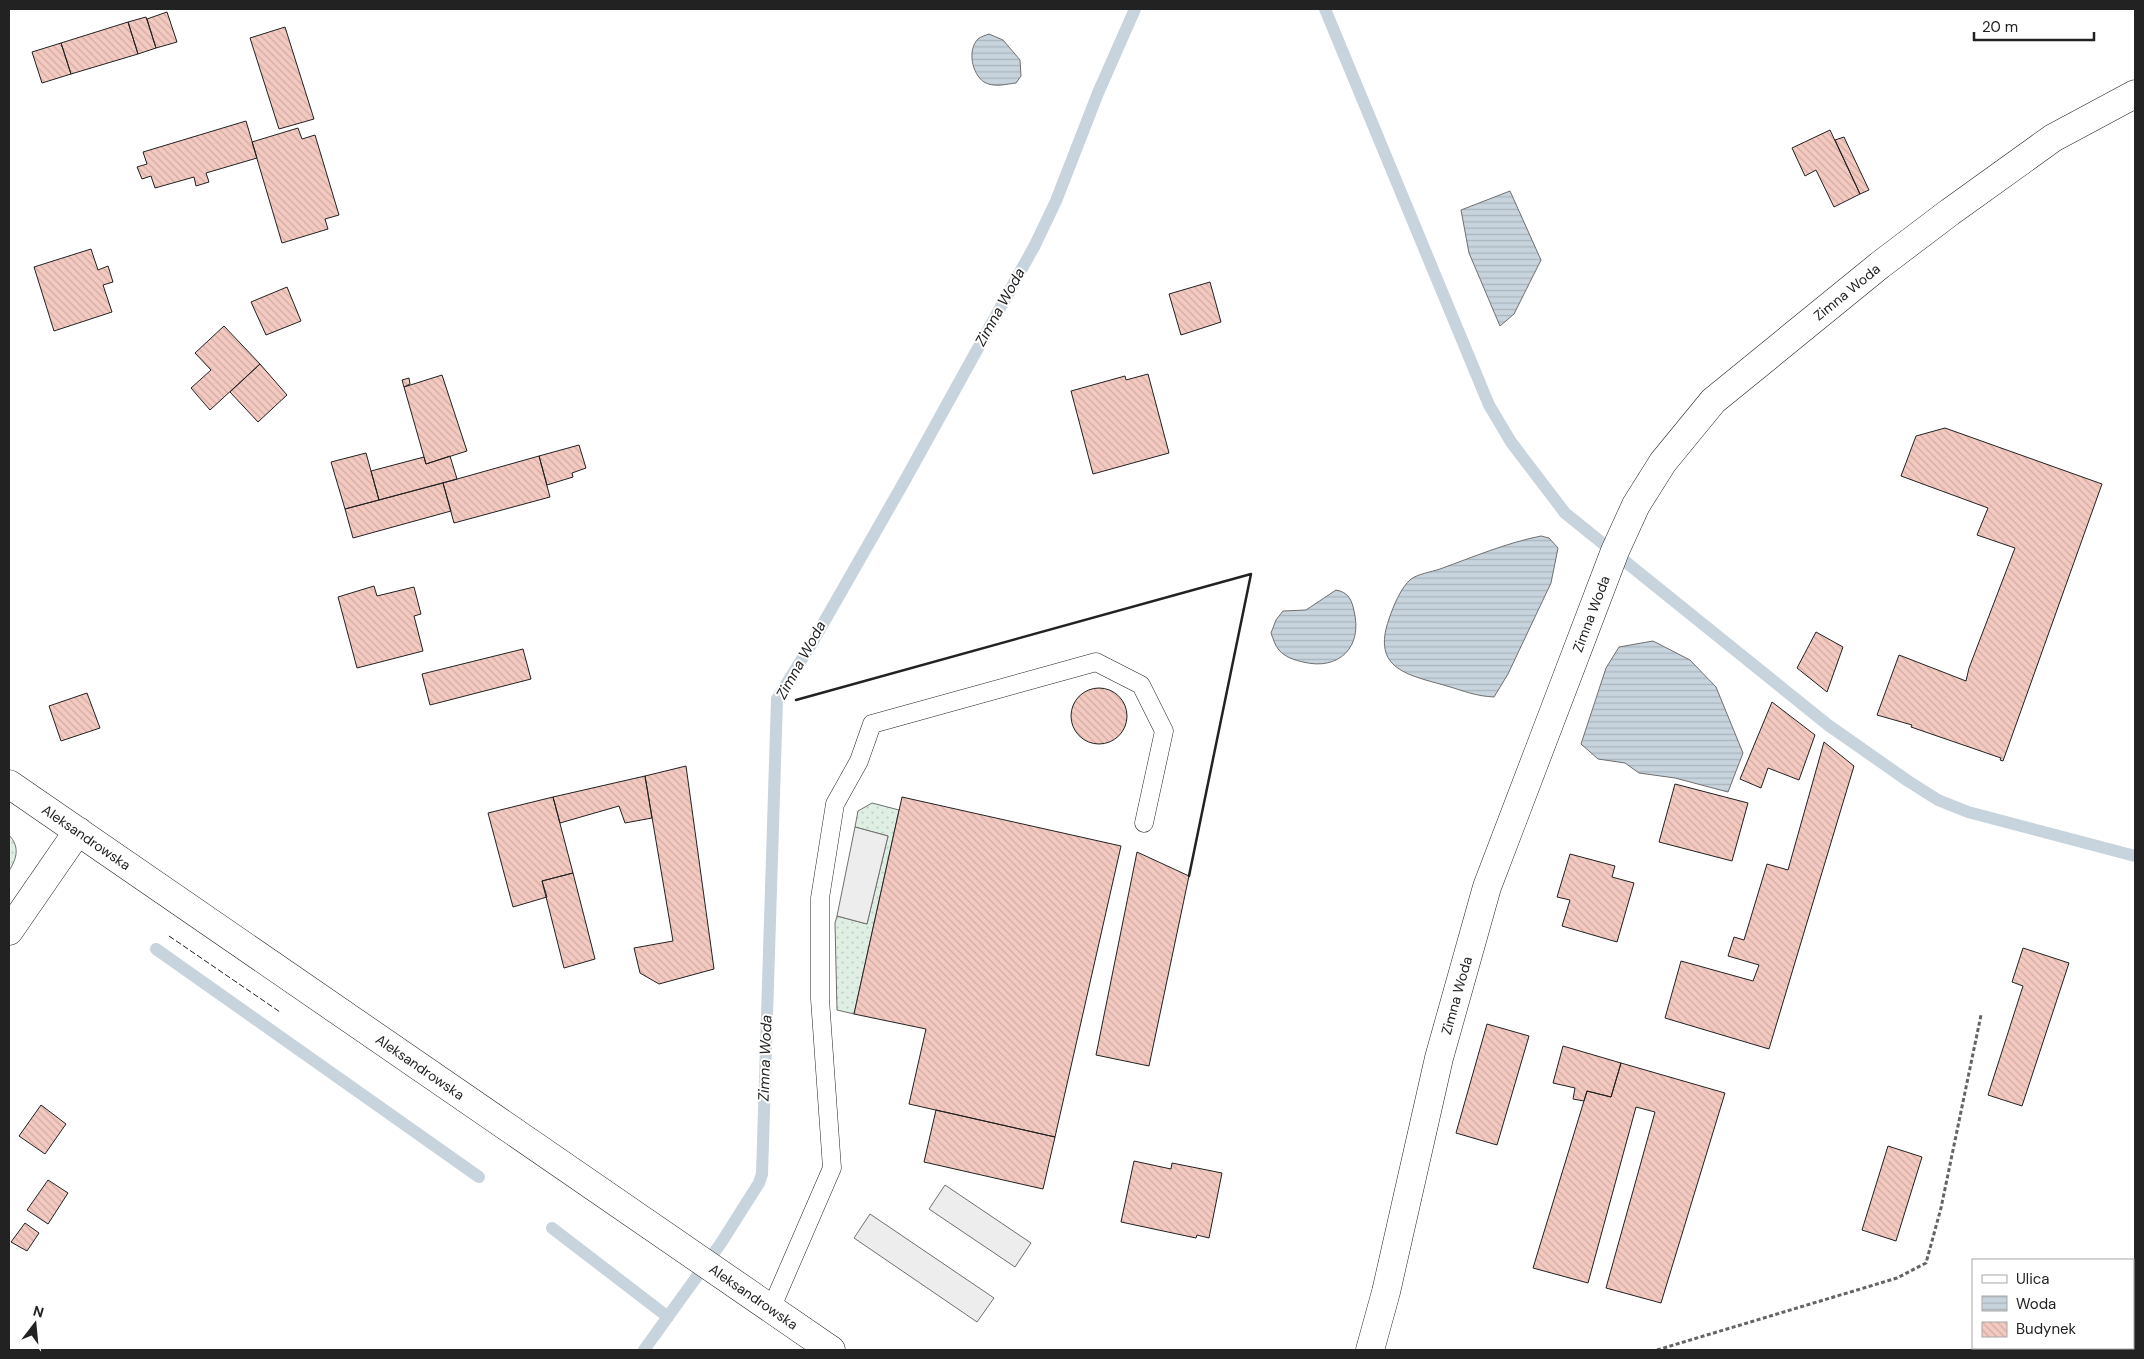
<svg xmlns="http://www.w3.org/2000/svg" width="2144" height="1359" viewBox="0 0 2144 1359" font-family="'DM Sans',sans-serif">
  <defs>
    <pattern id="grass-dots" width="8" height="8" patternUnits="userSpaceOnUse" patternTransform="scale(1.25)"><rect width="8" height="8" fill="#e0efe3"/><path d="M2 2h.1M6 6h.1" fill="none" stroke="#c0cdc2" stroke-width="1.8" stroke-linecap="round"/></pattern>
    <pattern id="water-rules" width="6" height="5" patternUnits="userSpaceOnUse" patternTransform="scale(1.25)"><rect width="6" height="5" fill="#c7d3dd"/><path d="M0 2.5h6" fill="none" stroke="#abb5bd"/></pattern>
    <pattern id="building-back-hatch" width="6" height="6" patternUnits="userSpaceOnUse" patternTransform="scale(1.25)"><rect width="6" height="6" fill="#f3c9c0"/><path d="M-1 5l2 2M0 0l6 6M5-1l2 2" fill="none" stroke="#d0aca5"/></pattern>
  </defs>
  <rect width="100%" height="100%" fill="#fff"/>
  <!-- grass -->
  <path fill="url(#grass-dots)" stroke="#6f6f6f" d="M872,803l27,7 -45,204 -17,-4 -2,-87 2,-7 30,8 21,-88 -33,-9 3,-16z
    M9,835c11,12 8,23 0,36z"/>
  <!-- parking -->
  <path fill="#ededed" stroke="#6f6f6f" d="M855,827l33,9 -21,88 -30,-8z
    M945,1185l86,58 -16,24 -86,-58z
    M870,1214l124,84 -17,24 -123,-84z"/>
  <!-- water -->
  <path fill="url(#water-rules)" stroke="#6f6f6f" d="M989,34l14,6 17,20 1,16 -5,7c-10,1 -22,5 -32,-1 -12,-8 -17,-32 -6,-43 2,-2 8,-4 11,-5z
    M1510,191l31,69 -27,54 -14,12 -31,-73 -8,-43z
    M1541,536l8,2 9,10 -7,35 -43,91 -14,23c-19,-1 -30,-6 -47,-11 -38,-11 -76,-16 -58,-67 4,-12 12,-32 22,-40 7,-5 20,-7 29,-10 33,-12 66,-26 101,-33z
    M1336,590c12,2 16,10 18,21 9,36 -15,60 -51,51 -9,-2 -18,-5 -24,-12 -4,-4 -6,-12 -8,-17l5,-13 7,-9 23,-1z
    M1653,641l37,19 26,27 27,66 -15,39 -53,-14 -36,-5 -14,-10 -27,-4 -17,-15 25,-76 13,-21z"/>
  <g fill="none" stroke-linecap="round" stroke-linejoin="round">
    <!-- stream -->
    <path stroke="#c7d3dd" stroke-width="12" d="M1325,9l164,396 22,37 54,71 263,212 80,56 30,19 30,12 167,44
      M156,949l323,228
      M552,1228l116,89
      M644,1350l77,-107 38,-60 3,-9 15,-475 35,-56 92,-161 131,-237 21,-44 42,-108 37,-84"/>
  </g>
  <!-- building -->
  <path fill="url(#building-back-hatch)" stroke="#222" d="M167,12l10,30 -21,6 -9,-29z
    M146,17l10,31 -18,6 -10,-32z
    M128,22l10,32 -67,20 -10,-31z
    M285,27l29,92 -35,10 -29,-91z
    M61,43l10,31 -29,9 -10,-31z
    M246,121l11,37 -51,15 3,9 -13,4 -2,-9 -39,11 -4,-12 -9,3 -5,-12 10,-3 -4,-12z
    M298,128l4,11 13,-4 24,80 -14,4 3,10 -46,14 -30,-101z
    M1830,130l30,64 -26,13 -18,-37 -11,6 -13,-28z
    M1844,137l25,53 -9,4 -25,-54z
    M91,249l7,21 10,-4 5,16 -10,3 9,27 -58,19 -20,-64z
    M1210,282l11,40 -40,13 -12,-41z
    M287,287l14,34 -35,14 -15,-33z
    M224,326l36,38 -50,46 -19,-22 20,-18 -16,-17z
    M260,364l27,31 -29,27 -28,-30z
    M1148,374l21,79 -76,21 -22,-83 54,-15 1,4z
    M442,375l25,76 -41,13 -22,-77z
    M409,378l1,6 -6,3 -2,-7z
    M1945,428l157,56 -99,277 -3,-1 1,-2 -90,-31 1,-2 -35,-10 22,-60 67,26 3,-13 46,-120 -38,-13 11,-27 -87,-32 15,-40z
    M579,445l7,23 -14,5 1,4 -26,8 -8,-29z
    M366,453l13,47 -34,9 -14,-47z
    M450,456l7,23 -78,21 -8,-29 53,-14 2,7z
    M539,456l11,41 -96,26 -11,-40z
    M443,483l8,28 -98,27 -8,-29z
    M374,586l3,10 37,-9 7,27 -7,2 9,35 -66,17 -19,-71z
    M1816,632l27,15 -16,45 -30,-24z
    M523,649l8,30 -101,26 -8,-31z
    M1071 716a28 28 0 1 1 56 0a28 28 0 1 1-56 0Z
    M87,693l13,35 -39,13 -12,-35z
    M1772,702l43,33 -16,45 -31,-12 -7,20 -21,-9z
    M1824,742l30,24 -85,283 -104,-31 16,-57 72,20 6,-16 -31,-9 6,-19 10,3 23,-76 21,6z
    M686,766l28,203 -55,15 -19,-11 -6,-25 39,-7 -28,-165z
    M645,776l7,42 -27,5 -6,-17 -59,17 -7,-26z
    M1675,784l73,19 -16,58 -73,-19z
    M553,797l20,76 -31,8 5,16 -34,10 -25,-94z
    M902,797l219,49 -66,291 -146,-33 17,-75 -72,-15z
    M1137,852l52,24 -40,190 -53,-11z
    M1570,854l45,12 -3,11 22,6 -17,59 -55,-16 8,-26 -13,-3z
    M573,873l22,86 -31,9 -22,-87z
    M2023,948l46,15 -47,143 -34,-11 35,-109 -11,-4z
    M1487,1024l42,12 -32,109 -41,-12z
    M1563,1046l58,17 -10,34 -24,-6 -3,10 -11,-2 2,-11 -22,-5z
    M1621,1063l104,30 -64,210 -55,-15 49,-176 -19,-5 -48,176 -55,-15 54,-177 24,6z
    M41,1105l25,19 -21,30 -26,-18z
    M936,1110l119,27 -12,52 -119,-27z
    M1888,1146l34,11 -26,84 -34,-11z
    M1134,1161l37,8 1,-6 50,10 -13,65 -12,-3 -1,3 -75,-16z
    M48,1180l20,13 -20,31 -21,-14z
    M25,1223l14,10 -12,18 -16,-9z
    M1987,1348h59v2h-59z"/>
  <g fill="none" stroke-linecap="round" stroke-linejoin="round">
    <!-- lane casing -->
    <g stroke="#222" stroke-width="19">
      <path id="lane" d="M771,1309l61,-141 -12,-169v-101l15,-94 24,-43 13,-37 224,-62 45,23 23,46 -20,92"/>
    </g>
    <!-- street casing -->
    <g stroke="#222" stroke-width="29">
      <g id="street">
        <path id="s1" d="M1370,1350l16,-58 53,-234 48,-171 128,-336 21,-46 27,-43 50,-61 167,-136 70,-53 103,-74 82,-44"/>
      </g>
    </g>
    <!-- secondary casing -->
    <g stroke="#222" stroke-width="29">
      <g id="secondary">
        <path id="s2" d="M9,784l822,566"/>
        <path d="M9,931l69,-100"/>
      </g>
    </g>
    <!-- path -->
    <path stroke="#646464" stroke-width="3" stroke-dasharray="4 2.5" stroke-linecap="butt" d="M1657,1350l240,-72 29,-15 15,-55 40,-193"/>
    <!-- lane -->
    <use href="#lane" stroke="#fff" stroke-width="18"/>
    <!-- street -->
    <use href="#street" stroke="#fff" stroke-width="28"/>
    <!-- secondary -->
    <use href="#secondary" stroke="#fff" stroke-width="28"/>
    <!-- fence -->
    <path stroke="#222" stroke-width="1" stroke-dasharray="6 2.5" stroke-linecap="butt" d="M169,936l111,76"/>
    <!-- wall -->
    <path stroke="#222" stroke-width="2.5" d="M796,700l455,-126 -62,302"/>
  </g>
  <g text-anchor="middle" stroke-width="4" stroke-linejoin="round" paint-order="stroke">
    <!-- street labels -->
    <g font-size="14" fill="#222" stroke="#fff">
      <text dy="5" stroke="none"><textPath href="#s1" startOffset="1190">Zimna Woda</textPath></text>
      <text dy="5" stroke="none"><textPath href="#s1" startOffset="770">Zimna Woda</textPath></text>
      <text dy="5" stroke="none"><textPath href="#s2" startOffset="94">Aleksandrowska</textPath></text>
      <text dy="5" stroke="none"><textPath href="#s1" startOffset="365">Zimna Woda</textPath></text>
      <text dy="5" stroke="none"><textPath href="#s2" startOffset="499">Aleksandrowska</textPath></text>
      <text dy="5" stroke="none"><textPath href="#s2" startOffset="904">Aleksandrowska</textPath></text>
    </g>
    <!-- water labels -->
    <g font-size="15" font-style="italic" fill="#222" stroke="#fff">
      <text transform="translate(1000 307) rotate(-61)" y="5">Zimna Woda</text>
      <text transform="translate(801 660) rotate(-61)" y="5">Zimna Woda</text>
      <text transform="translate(765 1058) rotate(-88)" y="5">Zimna Woda</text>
    </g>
  </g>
  <!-- border -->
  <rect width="2144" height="1359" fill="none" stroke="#222222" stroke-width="20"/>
  <!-- legend -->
  <rect x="1972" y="1259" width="162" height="90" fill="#ffffff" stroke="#a7a7a7"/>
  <rect x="1982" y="1275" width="25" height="8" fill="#ffffff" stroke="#a7a7a7"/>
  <text x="2016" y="1284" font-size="15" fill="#222222">Ulica</text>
  <rect x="1982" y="1296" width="25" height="15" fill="url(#water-rules)" stroke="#a7a7a7"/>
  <text x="2016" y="1309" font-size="15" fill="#222222">Woda</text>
  <rect x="1982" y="1322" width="25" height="15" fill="url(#building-back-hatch)" stroke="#a7a7a7"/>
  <text x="2016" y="1334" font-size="15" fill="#222222">Budynek</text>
  <!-- north arrow -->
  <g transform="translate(35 1324) rotate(16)" stroke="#ffffff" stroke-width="4" paint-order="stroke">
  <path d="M0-4L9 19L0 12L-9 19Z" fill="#222222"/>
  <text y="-8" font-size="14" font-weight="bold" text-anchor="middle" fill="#222222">N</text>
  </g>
  <!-- scale -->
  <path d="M1974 32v8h120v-8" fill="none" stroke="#222222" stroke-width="2.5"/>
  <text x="1982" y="32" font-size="15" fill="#222222" stroke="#ffffff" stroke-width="4" paint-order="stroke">20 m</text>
</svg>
